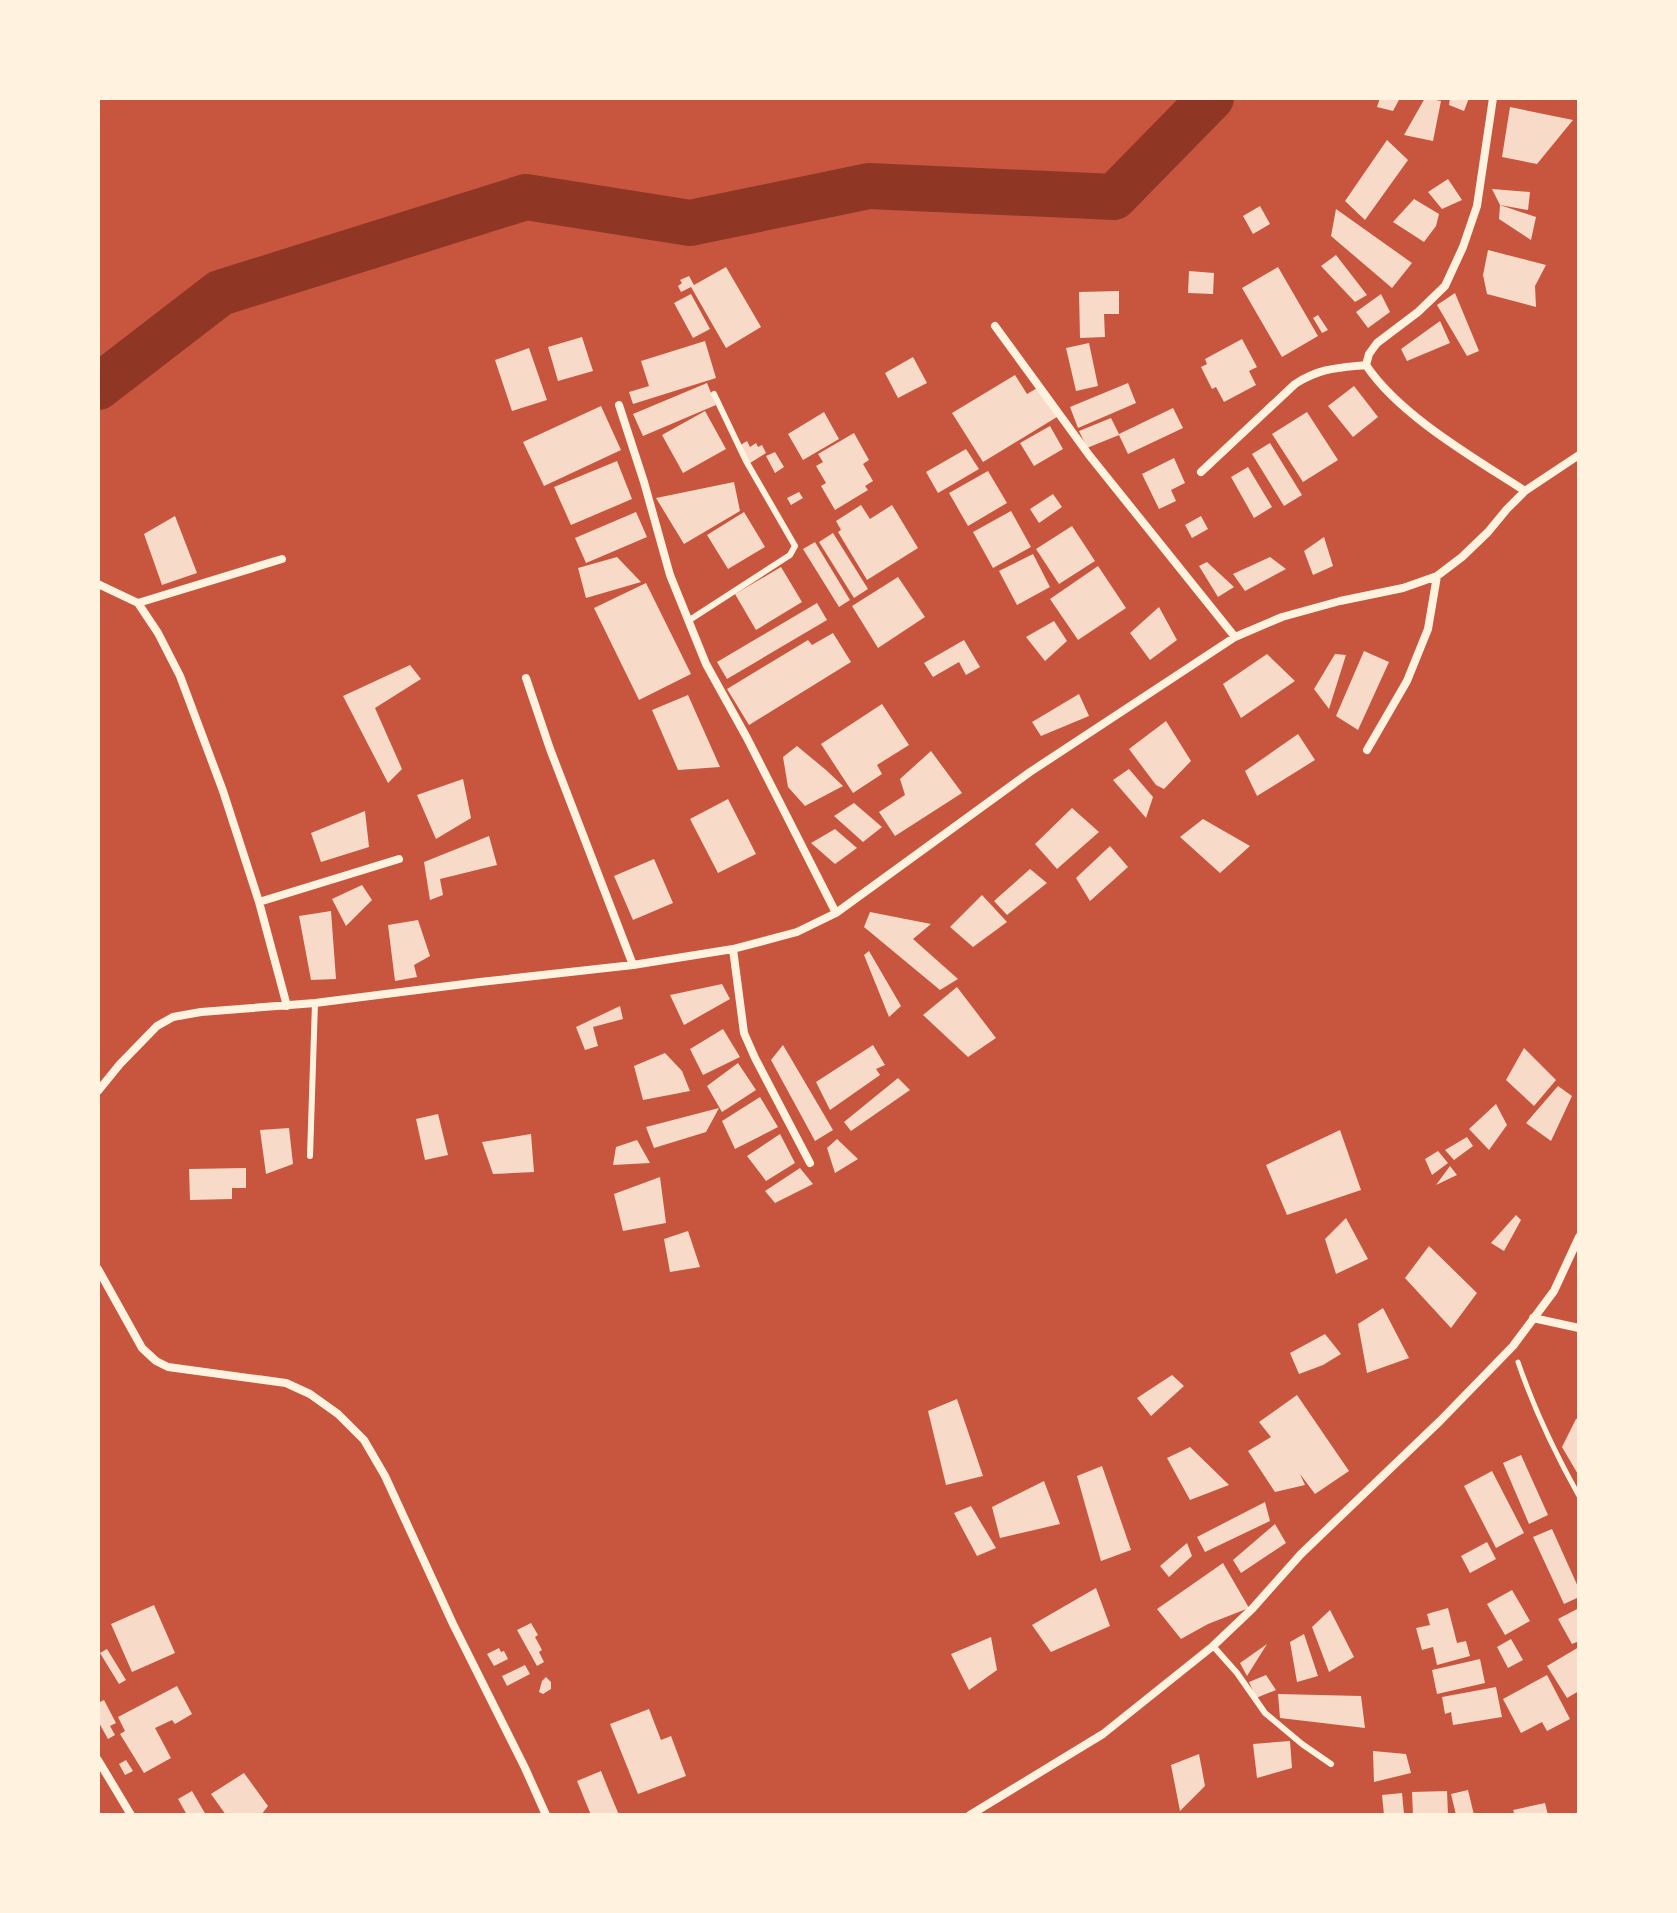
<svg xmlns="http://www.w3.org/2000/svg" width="1677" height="1913" viewBox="0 0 1677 1913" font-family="'Fira Sans Condensed',sans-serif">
  <rect width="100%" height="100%" fill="#c8553d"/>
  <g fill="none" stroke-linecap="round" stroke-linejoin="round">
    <!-- river -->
    <path stroke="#8f3625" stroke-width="46" d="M98,387l122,-94 306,-96 164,26 179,-37 245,11 97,-99"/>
  </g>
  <!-- building -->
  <path fill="#f7dbc8" d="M1380,98h20l-7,13 -16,-4z
    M1425,98l16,3 -8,40 -29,-6z
    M1450,98h19l-5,13 -15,-6z
    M1510,107l63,13 -36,44 -35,-7z
    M1387,140l21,20 -43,60 -20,-19z
    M1448,179l14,21 -20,9 -14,-17z
    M1492,189l38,3 -2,18 -28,-5z
    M1414,199l25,15 -3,12 -12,16 -31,-20z
    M1500,205l36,12 -5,23 -32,-21z
    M1260,206l10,18 -17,10 -10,-18z
    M1336,209l76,54 -20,25 -61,-52z
    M1488,250l58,15 -11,21 1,21 -49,-13 -4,-19z
    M1336,255l31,40 -12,7 -34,-36z
    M726,267l35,60 -35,21 -35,-61 -10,5 -3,-6 4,-3 -2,-3 9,-4 5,9z
    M1278,267l40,69 -36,21 -40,-69z
    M1189,271l25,2 -1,21 -25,-1z
    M1119,291v23h-15l1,23 -25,1 -1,-46z
    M1455,293l24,58 -12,5 -30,-51z
    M691,294l19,35 -17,9 -19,-35z
    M1381,294l9,18 -22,16 -12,-16z
    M1318,315l10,15 -6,3 -9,-15z
    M1440,321l10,22 -43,18 -6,-12z
    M582,337l11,34 -35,10 -10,-34z
    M1242,339l15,28 -8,4 7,14 -32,17 -8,-15 -4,2 -11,-22 6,-3 -2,-5z
    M705,341l11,37 -83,26 -4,-12 20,-6 -8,-25z
    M1089,343l9,43 -22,5 -10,-43z
    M529,348l18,52 -35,11 -17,-51z
    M913,357l14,26 -29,15 -13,-25z
    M1015,375l12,19 12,-7 18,30 -74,45 -31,-49z
    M707,383l9,22 -73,31 -10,-22z
    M1128,383l8,20 -58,25 -8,-21z
    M1354,386l24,31 -25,20 -25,-31z
    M601,406l20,44 -77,36 -21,-44z
    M1173,408l10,20 -55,26 -9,-19 -32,13 -8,-17 32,-13 8,16z
    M705,411l21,38 -43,24 -21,-38z
    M824,412l15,27 -36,21 -15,-26z
    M1307,412l31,48 -35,22 -31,-48z
    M1050,426l13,23 -29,17 -14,-23z
    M854,433l15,27 -6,4 10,17 -8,5 3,4 -33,20 -14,-24 5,-3 -10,-17 7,-4 -5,-8z
    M747,441l3,6 6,-4 2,4 4,-2 4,8 -16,10 -11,-17z
    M1270,443l32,52 -18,11 -32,-52z
    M966,449l13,20 -41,24 -12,-21z
    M775,452l9,15 -9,6 -9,-17z
    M1174,458l11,25 -14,7 5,11 -17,8 -17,-35z
    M617,461l15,38 -61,26 -17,-38z
    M1248,467l24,40 -18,11 -23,-41z
    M988,471l19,32 -39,23 -19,-33z
    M734,482l6,29 -56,33 -28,-46z
    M799,492l4,6 -12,7 -4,-7z
    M1053,494l9,13 -23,16 -9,-14z
    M861,505l9,14 22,-14 26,43 -51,32 -29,-48 3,-2 -5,-9z
    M1011,511l20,36 -38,21 -20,-36z
    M636,512l11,25 -61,26 -11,-25z
    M744,512l21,35 -37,22 -21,-34z
    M175,516l22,57 -35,12 -18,-51z
    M1201,516l7,13 -16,9 -7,-13z
    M1072,526l23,35 -36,23 -23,-35z
    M833,533l35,56 -14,9 -35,-56z
    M1324,537l9,29 -20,9 -9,-24z
    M815,542l35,58 -11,7 -36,-58z
    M1033,554l17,33 -33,18 -18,-34z
    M617,557l24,25 -55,16 -8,-30z
    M1270,557l16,12 -41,22 -12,-17z
    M1207,562l27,25 -16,10 -19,-31z
    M1098,566l28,42 -48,32 -28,-41z
    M781,567l21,35 -46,28 -21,-36z
    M898,577l27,40 -47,31 -26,-42z
    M646,583l45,91 -52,26 -45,-92z
    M817,603l10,17 -100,59 -10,-17z
    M1159,607l18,33 -27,20 -20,-27z
    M1054,621l13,20 -22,20 -19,-24z
    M833,633l18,29 -102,63 -22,-36 81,-49 4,5z
    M964,640l16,27 -14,8 -7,-13 -26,15 -9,-14z
    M1364,651l25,11 -31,68 -22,-14z
    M1267,654l28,27 -54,37 -18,-34z
    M1335,654l11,1 -17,54 -15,-20z
    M410,665l11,14 -46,29 27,61 -14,14 -45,-87z
    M1079,694l10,22 -48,20 -9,-14z
    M688,695l32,72 -42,3 -26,-60z
    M882,704l27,41 -32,20 5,9 -29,19 -32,-49z
    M1166,721l25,40 -27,28 -8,-4 -27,-36z
    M1298,734l17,26 -58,36 -12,-25z
    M797,746l29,24 17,16 -38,20 -17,-19 -5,-30z
    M931,751l31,42 -67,43 -16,-24 26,-17 -5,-16z
    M1129,769l24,28 -7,21 -33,-38z
    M463,779l8,39 -35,21 -19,-44z
    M728,799l28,55 -38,19 -28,-54z
    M854,803l28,24 -19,15 -29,-26z
    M1072,808l27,24 -42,37 -22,-25z
    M365,811l4,36 -48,15 -10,-29z
    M1203,819l47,27 -30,27 -40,-36z
    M835,829l22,19 -22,16 -24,-21z
    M489,836l8,29 -57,14 3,16 -13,5 -6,-38z
    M1110,846l18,21 -38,34 -14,-23z
    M654,859l19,44 -40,17 -19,-44z
    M1030,869l17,14 -40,32 -13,-14z
    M362,885l10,15 -26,26 -14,-27z
    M982,895l25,27 -34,25 -23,-20z
    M331,911l5,68 -25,1 -12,-64z
    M870,912l61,12 -18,15 45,40 -18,11 -76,-63z
    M418,920l12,36 -16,9 3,12 -22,4 -7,-56z
    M869,951l32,55 -12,11 -25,-62z
    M722,984l8,15 -46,26 -14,-30z
    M957,987l39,51 -28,19 -45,-42z
    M620,1006l3,13 -30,8 5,19 -13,4 -9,-23z
    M723,1029l17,28 -37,18 -13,-26z
    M783,1045l50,85 -18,11 -44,-81z
    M873,1045l12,20 -9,4 4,6 -50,35 -14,-28z
    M1524,1048l32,32 -22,26 -28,-26z
    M665,1053l17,18 8,20 -47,9 -9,-34z
    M738,1063l18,27 -34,22 -15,-26z
    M898,1078l12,12 -59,41 -7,-9z
    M1558,1086l14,10 -21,45 -25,-18z
    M760,1097l18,30 -43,22 -13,-28z
    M1496,1104l11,21 -18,25 -20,-21z
    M719,1108l-13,24 -52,16 -8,-21z
    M438,1114l10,41 -23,5 -9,-41z
    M289,1128l4,36 -27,10 -6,-44z
    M1340,1130l21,60 -74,25 -21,-50z
    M531,1134l3,38 -41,2 -11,-32z
    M780,1134l15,29 -29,18 -19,-25z
    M1467,1137l6,9 -19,14 -9,-10z
    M837,1139l21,20 -23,14 -8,-25z
    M637,1140l13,23 -37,2 3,-18z
    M1438,1151l10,12 -16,12 -7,-16z
    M1450,1166l7,9 -21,10z
    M246,1168v20h-14v11l-42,1 -1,-31z
    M800,1168l13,16 -38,19 -10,-12z
    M660,1177l6,46 -43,8 -9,-37z
    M1516,1215l5,5 -17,31 -13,-8z
    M1346,1218l22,41 -32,15 -11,-35z
    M688,1231l12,36 -30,5 -6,-33z
    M1429,1246l48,47 -26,35 -46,-50z
    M1383,1308l26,50 -42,15 -9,-49z
    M1325,1334l16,20 -18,11 -24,9 -9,-21z
    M1172,1375l12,11 -33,30 -14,-18z
    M1297,1395l52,76 -34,23 -15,-20 5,11 -30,7 -27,-41 23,-14 -12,-15z
    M957,1399l26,77 -37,9 -18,-74z
    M1579,1418v58l-17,-29 14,-28z
    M1190,1447l39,38 -39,15 -23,-42z
    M1521,1455l27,60 -19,9 -26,-61z
    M1102,1466l29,84 -30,11 -24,-85z
    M1492,1471l32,62 -28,15 -32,-62z
    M1044,1481l16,43 -60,14 -8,-31z
    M1265,1502l5,19 -65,31 -8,-15z
    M971,1506l25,42 -19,8 -23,-43z
    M1275,1524l11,19 -45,30 -8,-13z
    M1552,1529l27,60v8l-15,7 -31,-67z
    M1487,1542l9,17 -26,14 -9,-17z
    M1187,1543l5,13 -23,21 -9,-11z
    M1223,1563l26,45 -41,16 -27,15 -24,-30z
    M1096,1588l14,38 -59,26 -19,-27z
    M1512,1590l18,31 -25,14 -18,-31z
    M154,1605l21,48 -43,19 -21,-48z
    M1448,1608l9,35 9,-2 4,15 -33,9 -4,-18 -11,3 -6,-22 14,-3 -3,-11z
    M1579,1608v33l-7,3 -14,-25z
    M1330,1610l24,47 -25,15 -17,-45z
    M531,1623l7,12 -3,2 7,13 -3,2 5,10 -7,4 -20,-36z
    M1304,1634l14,42 -21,6 -7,-40z
    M991,1637l6,33 -28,20 -18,-36z
    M1511,1639l12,21 -15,8 -11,-21z
    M1267,1644l-20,32 -7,-13z
    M1579,1647v44l-12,7 -20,-32z
    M499,1648l2,4 3,-1 4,8 -14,7 -7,-12z
    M107,1649l19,31 -7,4 -19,-31z
    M1480,1659l5,24 -48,11 -5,-24z
    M525,1665l5,9 -23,12 -5,-10z
    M1266,1675l10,15 -20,8 -7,-16z
    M1547,1675l23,44 -23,12 -5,-9 -21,11 -18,-34z
    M546,1677l5,5v7l-8,5 -4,-2 3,-11z
    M177,1686l15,28 -17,10 -3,-4 -17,8 16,30 -27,15 -24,-39 5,-3 -7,-14z
    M1496,1687l6,30 -49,8 -2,-13 -6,2 -3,-17z
    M1278,1694l83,2 4,32 -85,-10z
    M104,1700l12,23 -6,3 5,9 -7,4 -10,-18v-18z
    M649,1709l12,31 10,-4 15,40 -48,18 -28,-70z
    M1290,1741l2,27 -35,10 -4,-34z
    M1373,1751l33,3 5,19 -37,9z
    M1199,1754l6,32 -25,25 -9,-46z
    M126,1760l7,11 -8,4 -6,-11z
    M601,1771l8,20 10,24h-28l-14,-34z
    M244,1773l24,33 -7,9h-35l-15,-21z
    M1468,1790l6,25h-18l-5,-21z
    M192,1791l14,24h-19l-9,-16z
    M1447,1791l1,24h-35l-1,-23z
    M1402,1793l2,21 -20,1 -2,-20z
    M1545,1803l3,12h-33l-2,-5z"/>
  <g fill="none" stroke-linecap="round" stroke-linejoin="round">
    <!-- path -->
    <path stroke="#fff3e0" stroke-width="5" d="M1518,1362c16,47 37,91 61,134"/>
    <!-- service -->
    <path stroke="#fff3e0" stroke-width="6" d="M688,621l102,-66 5,-9 -49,-85 -32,-67
      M310,1156l5,-153
      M1213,1646l24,27 28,40 37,31 29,20"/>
    <!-- minor -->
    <path stroke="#fff3e0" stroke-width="8" d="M1493,98l-16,108 -14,41 -18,39 -27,26 -41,31 -8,11 -3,11c33,50 108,93 159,126
      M995,326l94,129 146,182
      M619,405l25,77 26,93 36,89 41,74 89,175
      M1201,472l94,-88c25,-16 42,-16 71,-19
      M98,584l40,19 20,30 22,43 43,115 36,111 28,104
      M138,603l144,-44
      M526,678l24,71 83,216
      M1367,750l40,-69 21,-52 9,-53
      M259,902l140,-43
      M733,949l11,84 11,25 55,105
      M98,1091l22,-27 37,-38 16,-9 28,-5 114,-9 165,-21 153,-17 100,-16 64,-17 39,-19 194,-141 205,-135 47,-20 58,-16 63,-13 34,-12 25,-19 26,-25 19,-23 18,-18 54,-36
      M98,1269l44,79 14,13 12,6 118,16 24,11 28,20 26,26 21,36 68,148 72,144 21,47
      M1533,1318l46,10
      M98,1760l33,55
      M970,1815l133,-81 110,-88 39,-37 49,-55 139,-133 73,-75 41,-55 25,-54"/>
  </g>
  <!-- border -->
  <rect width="1677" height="1913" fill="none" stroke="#fff3e0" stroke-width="200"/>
</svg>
